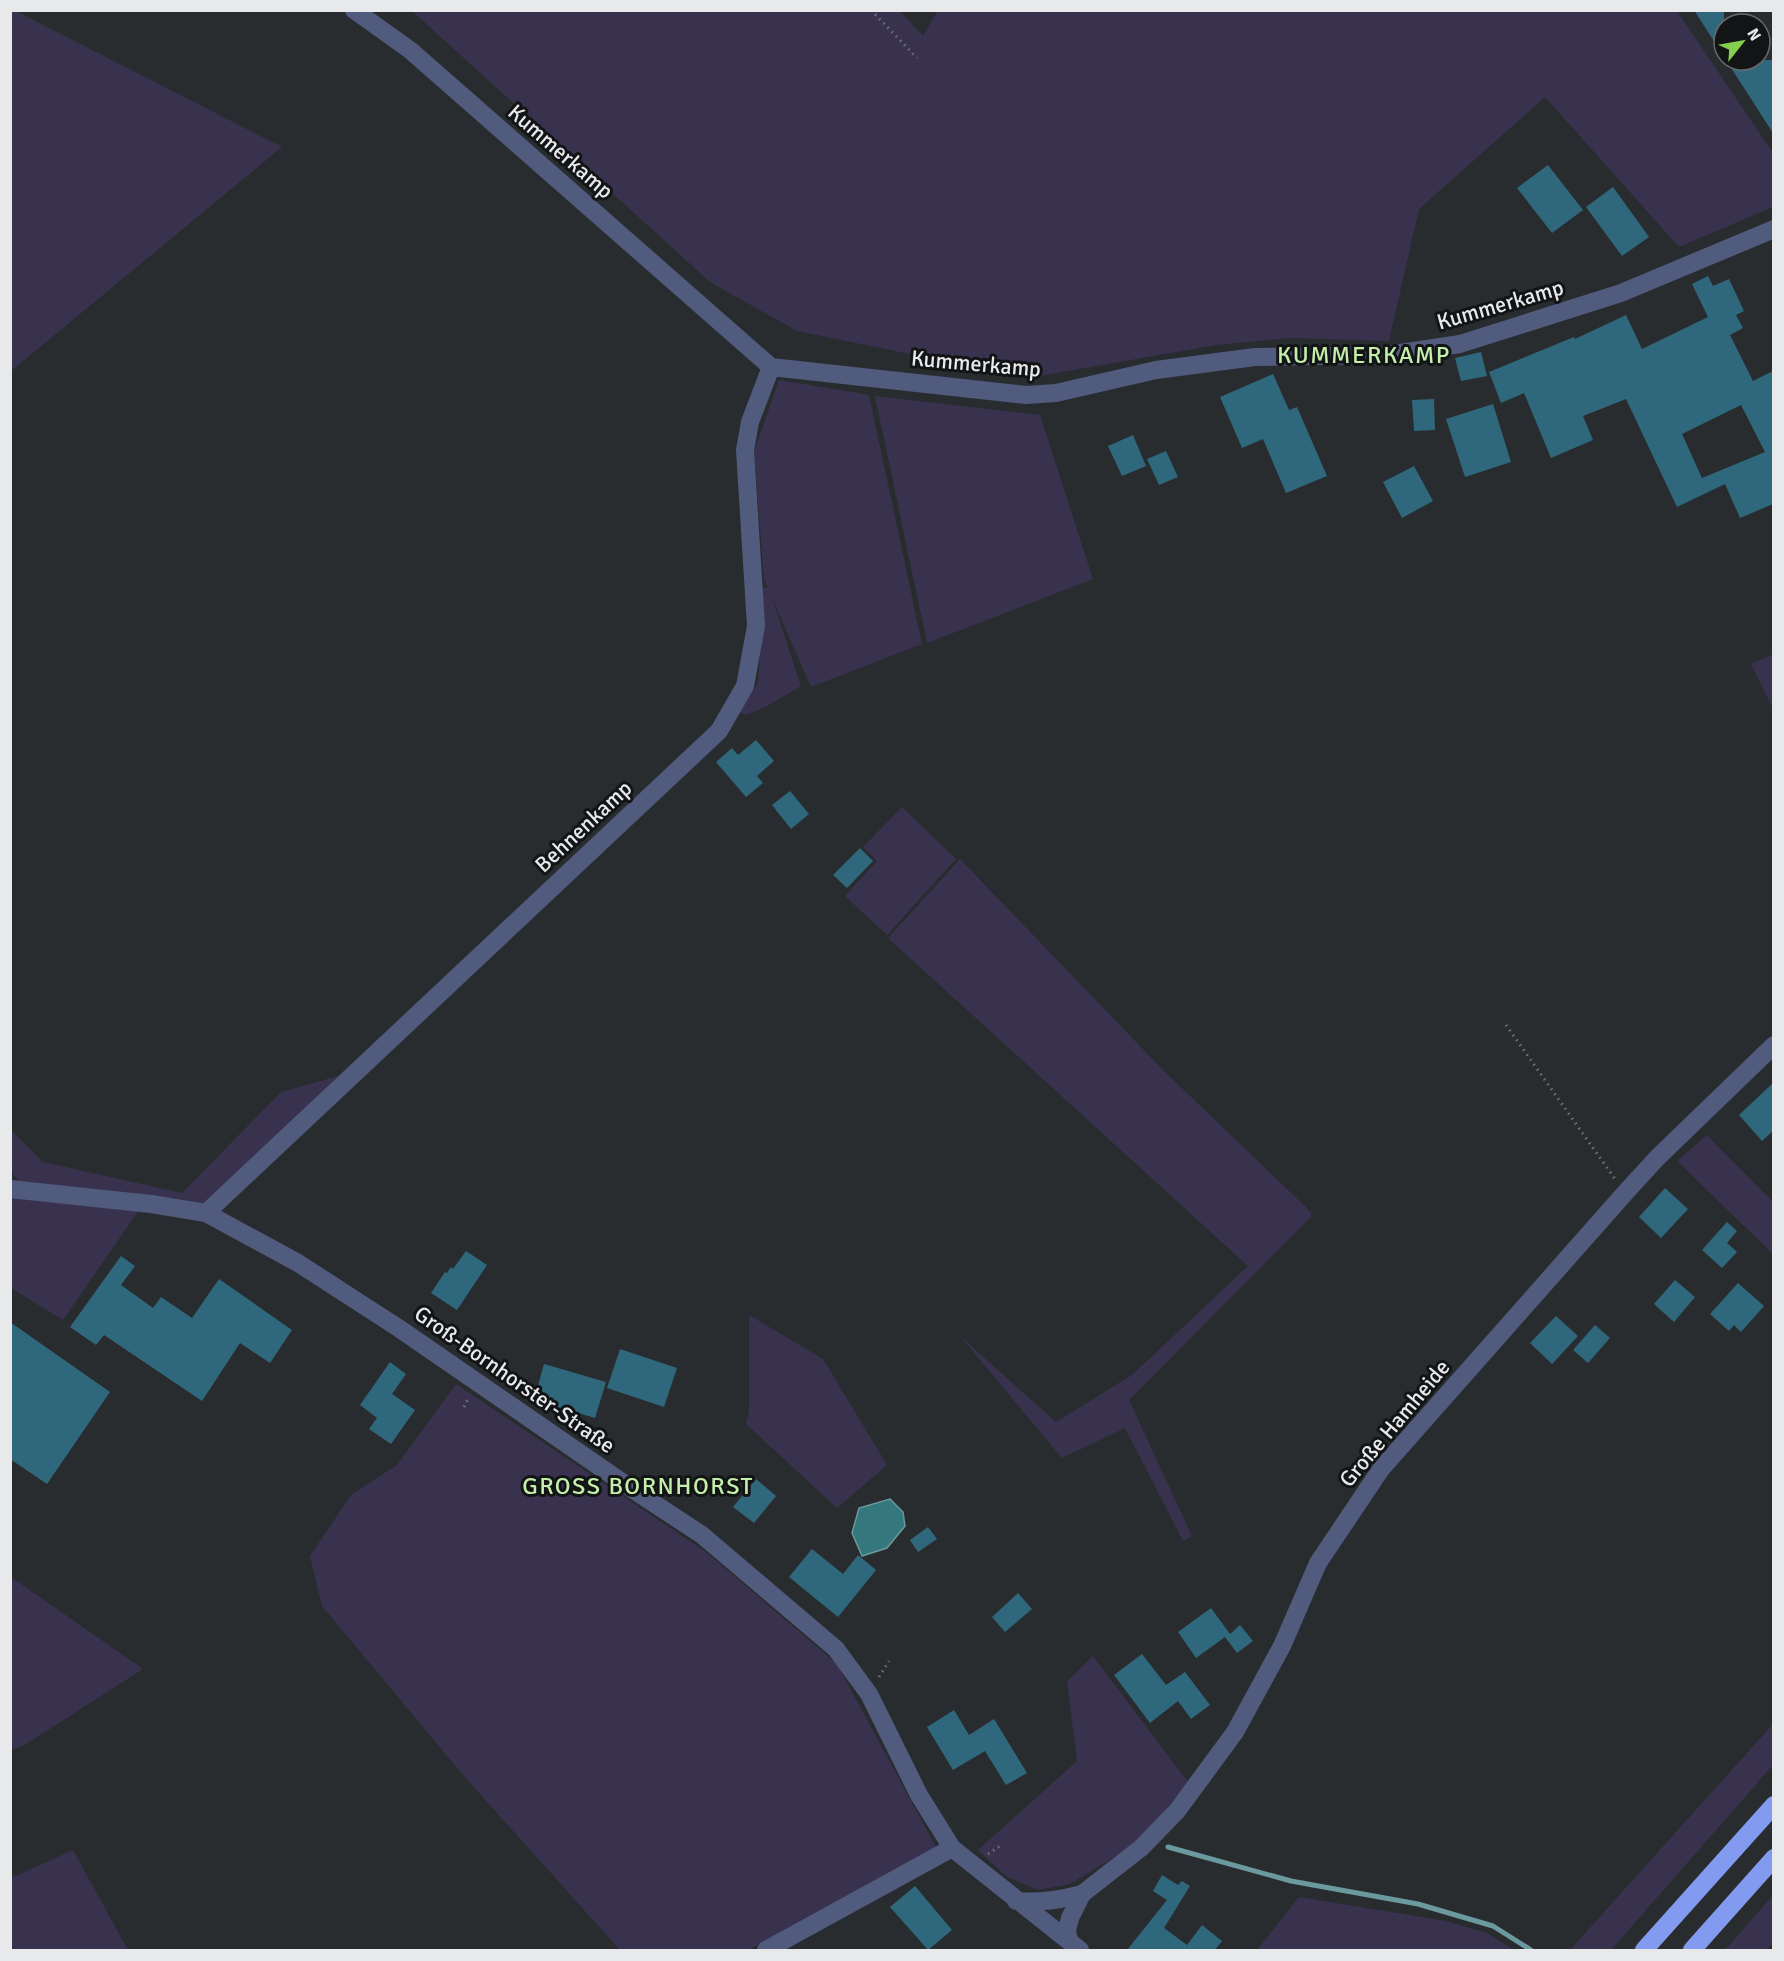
<svg xmlns="http://www.w3.org/2000/svg" width="1784" height="1961" viewBox="0 0 1784 1961" font-family="Signika,sans-serif">
  <rect width="100%" height="100%" fill="#292c2e"/>
  <!-- green -->
  <path fill="#38324e" d="M14,10l268,137 -271,224 -1,-360z
    M899,10l24,26 15,-26 739,1 96,142v54l-94,40 -134,-150 -126,112 -30,132 -100,-3 -73,7 -188,33 -231,-47 -87,-49 -298,-271z
    M779,380l90,15 53,249 -111,43 -39,-89 29,88 -34,20 -21,9 -7,-3 19,-29 4,-55 -4,-41 10,1 -4,-9 -10,-127z
    M875,396l165,19 53,164 -166,64z
    M1773,654v55l-22,-45z
    M902,807l54,52 -69,76 -42,-39 32,-35 -14,-14z
    M960,859l204,212 147,141v5l-182,183 63,136 -9,5 -58,-113 -63,30 -102,-122 96,86 76,-47 116,-109 -360,-328z
    M338,1076l-133,132 -184,-25 -10,-11 -1,-43 33,33 139,31 99,-101z
    M1707,1135l66,67v52l-96,-93z
    M10,1195l129,15 -76,110 -52,-32z
    M749,1315l74,44 64,106 -50,43 -91,-84 3,-12z
    M456,1384l250,168 131,112 100,185 -188,101h-129l-157,-175 -141,-169 -12,-50 41,-61 46,-30z
    M11,1577l132,92 -120,77 -12,4z
    M1093,1656l95,126 -46,58 -72,44 -32,6 -31,-13 -29,-27 99,-89 -10,-80z
    M1773,1724v41l-162,185h-41z
    M73,1850l55,100h-117v-72z
    M1773,1895v48l-6,7h-42z
    M1299,1897l147,24 41,12 27,17h-257z"/>
  <!-- water -->
  <path fill="#34777d" stroke="#6a999e" stroke-width="1.5" d="M890,1499l13,13 2,14 -18,22 -25,8 -10,-23 7,-25z"/>
  <g fill="none" stroke-linecap="round" stroke-linejoin="round">
    <!-- stream -->
    <path stroke="#6a999e" stroke-width="5" d="M1168,1847l123,34 127,23 75,22 38,24"/>
  </g>
  <!-- building -->
  <path fill="#2f687d" fill-rule="evenodd" d="M1694,10h30v47z
    M1726,60h47v73z
    M1548,165l35,45 -31,23 -35,-45z
    M1613,187l36,50 -27,19 -36,-49z
    M1708,276l5,10 16,-7 15,32 -8,4 7,13 -13,7 23,46 20,-10v133l-33,14 -15,-34 -48,23 -51,-108 -43,17 10,24 -42,18 -27,-65 -23,10 -12,-31 85,-35 1,2 51,-24 16,34 66,-32 -16,-33zM1741,405l24,47 -63,26 -20,-44z
    M1481,352l6,24 -26,5 -6,-23z
    M1273,374l16,36 8,-3 30,69 -41,17 -23,-54 -21,9 -22,-51z
    M1434,399l1,31 -21,1 -2,-31z
    M1493,404l18,58 -46,15 -19,-58z
    M1133,435l13,31 -24,10 -14,-30z
    M1166,451l12,26 -19,8 -12,-26z
    M1414,466l19,35 -31,17 -19,-36z
    M756,740l18,21 -17,15 6,7 -17,14 -30,-35 16,-14 6,7z
    M790,791l19,23 -18,15 -19,-24z
    M860,848l13,13 -26,27 -14,-13z
    M1773,1083v48l-11,10 -23,-26z
    M1665,1188l23,21 -27,29 -22,-21z
    M1727,1222l10,9 -10,12 10,9 -15,16 -20,-18z
    M466,1251l21,14 -30,45 -26,-17 14,-21 2,1 4,-6 2,2z
    M121,1256l14,10 -14,19 32,23 8,-11 31,21 27,-39 73,51 -22,33 -30,-20 -38,58 -98,-66 -8,10 -26,-18z
    M1675,1280l20,17 -21,25 -20,-18z
    M1738,1283l26,23 -23,26 -7,-7 -5,6 -19,-17z
    M1556,1316l22,20 -26,28 -22,-21z
    M10,1322l100,70 -63,92 -37,-25z
    M1595,1325l15,13 -22,25 -15,-13z
    M620,1349l57,19 -13,39 -57,-19z
    M390,1362l16,12 -14,20 23,16 -24,34 -22,-15 8,-11 -17,-13z
    M544,1364l62,18 -11,36 -61,-18z
    M756,1479l20,17 -22,27 -21,-16z
    M928,1527l9,12 -19,13 -8,-12z
    M812,1549l31,25 15,-19 18,15 -38,47 -49,-40z
    M1018,1593l14,16 -27,23 -13,-15z
    M1211,1608l19,26 10,-9 13,16 -16,12 -12,-16 -29,21 -18,-26z
    M1142,1654l24,31 19,-13 25,33 -19,14 -13,-18 -28,22 -36,-48z
    M954,1710l15,25 25,-16 33,54 -21,12 -21,-34 -32,19 -26,-43z
    M1162,1875l16,10 4,-4 8,5 -26,42 23,17 15,-20 20,16 -7,9h-88l40,-50 -14,-9z
    M915,1886l37,44 -24,20 -38,-43z"/>
  <g fill="none" stroke-linecap="round" stroke-linejoin="round">
    <!-- path -->
    <path stroke="#707375" stroke-width="3" stroke-dasharray="1.5 4.5" stroke-linecap="butt" d="M871,10l46,48
      M1506,1025l109,154
      M464,1407l5,-10
      M879,1677l10,-16
      M988,1854l12,-8"/>
    <!-- minor -->
    <path stroke="#505b7e" stroke-width="18" d="M354,10l56,40 361,317 255,28 30,-2 100,-23 99,-13 132,-2 73,-11 161,-51 153,-64
      M10,1189l141,15 55,9 92,50 102,66 229,158 73,48 134,114 33,45 50,101 33,53 128,102
      M206,1213l513,-482 26,-45 11,-60 -11,-176 5,-28 21,-55
      M1016,1901c24,2 43,-1 66,-7
      M1069,1941l-2,-11 3,-12 12,-24 59,-46 36,-37 58,-79 47,-86 36,-83 63,-94 244,-276 32,-35 117,-113
      M766,1950l186,-102"/>
    <!-- highway -->
    <path stroke="#829aef" stroke-width="18" d="M1644,1950l130,-145
      M1692,1950l82,-92"/>
  </g>
  <g text-anchor="middle" stroke-width="6" stroke-linejoin="round" paint-order="stroke">
    <!-- street labels -->
    <g font-size="22" fill="#e8e9eb" stroke="#131415">
      <text transform="translate(561 151) rotate(41)" y="8">Kummerkamp</text>
      <text transform="translate(1500 304) rotate(-16)" y="8">Kummerkamp</text>
      <text transform="translate(976 363) rotate(5)" y="8">Kummerkamp</text>
      <text transform="translate(583 826) rotate(-43)" y="8">Behnenkamp</text>
      <text transform="translate(515 1379) rotate(35)" y="8">Groß-Bornhorster-Straße</text>
      <text transform="translate(1394 1423) rotate(-50)" y="8">Große Hamheide</text>
    </g>
    <!-- neighbourhood labels -->
    <g font-size="24" letter-spacing="1.5" fill="#c4eeaa" stroke="#131415">
      <text x="1364" y="363">KUMMERKAMP</text>
      <text x="638" y="1494">GROSS BORNHORST</text>
    </g>
  </g>
  <!-- border -->
  <rect width="1784" height="1961" fill="none" stroke="#e8e9eb" stroke-width="24"/>
  <!-- north arrow -->
  <g transform="translate(1742 42) rotate(59)"><circle r="28" fill="#131415" stroke="#68696b" stroke-width="1.5"/>
  <path d="M0-4.5L10 22L0 15L-10 22Z" fill="#85cf4c"/>
  <text y="-9" font-size="16" font-weight="bold" text-anchor="middle" fill="#e8e9eb">N</text>
  </g>
</svg>
